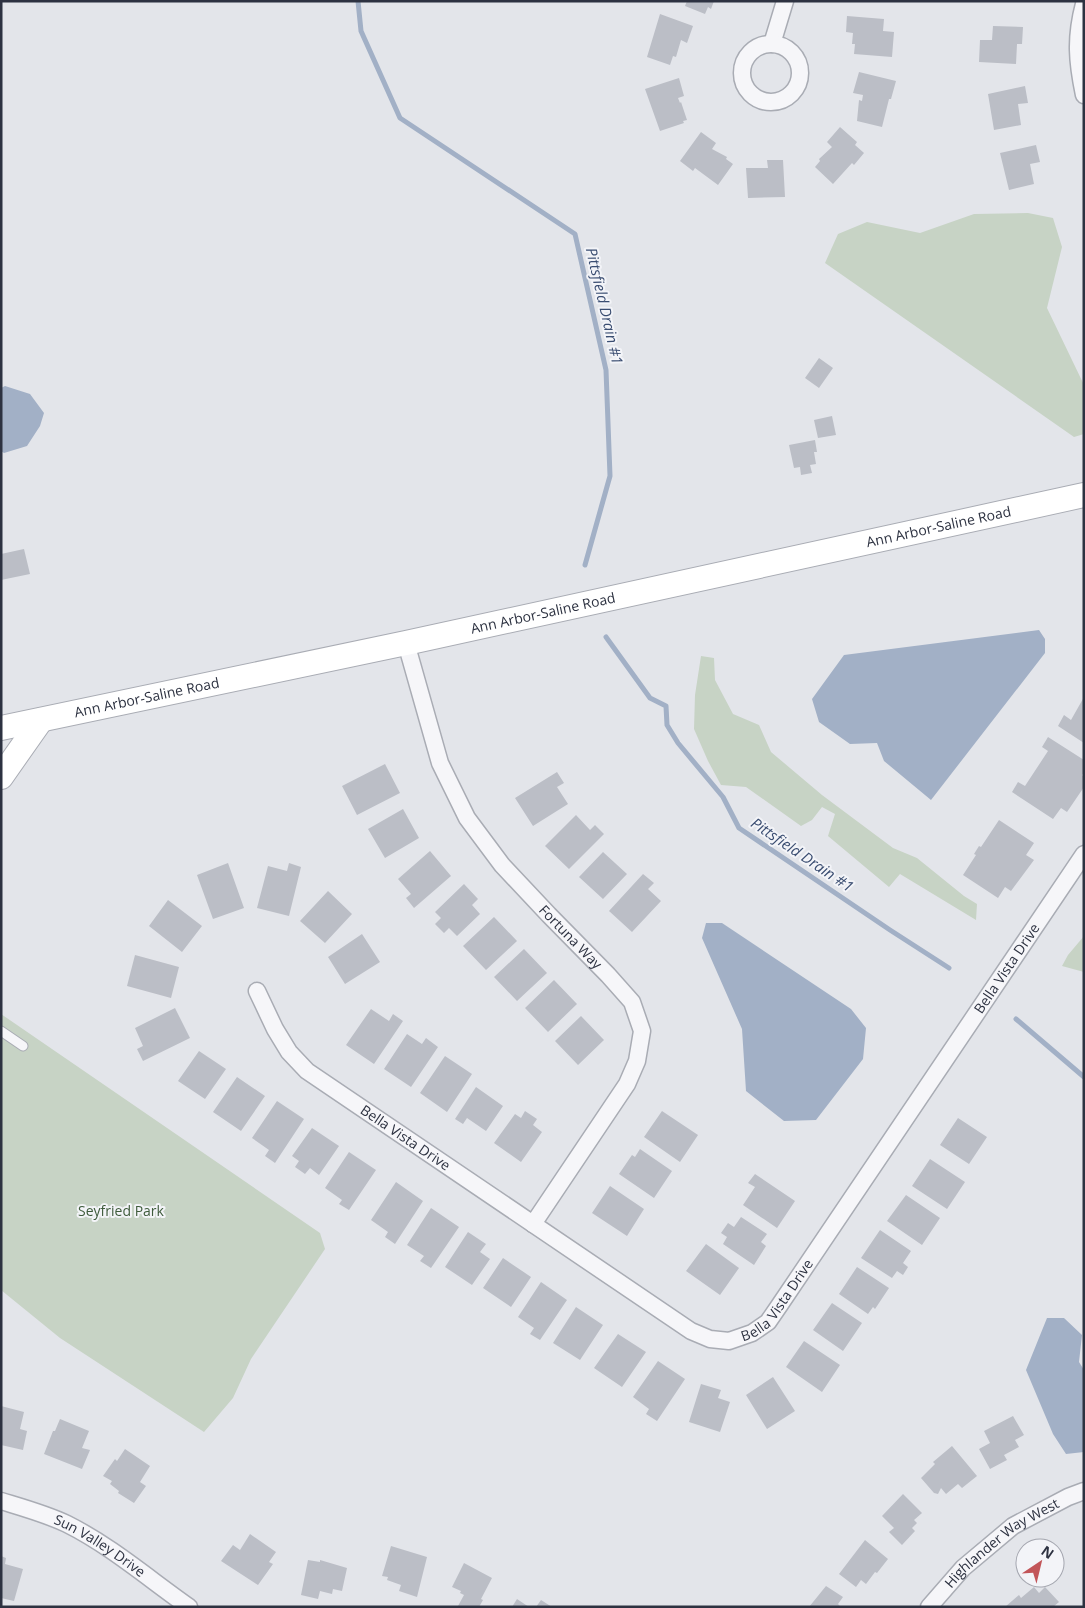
<svg xmlns="http://www.w3.org/2000/svg" width="1085" height="1608" viewBox="0 0 1085 1608" font-family="'Open Sans',sans-serif">
  <rect width="100%" height="100%" fill="#e3e5ea"/>
  <!-- green -->
  <path fill="#c7d3c5" d="M1028,213l25,5 9,29 -15,61 37,77v49l-10,3 -249,-174 13,-29 29,-12 53,11 54,-19z
    M701,656l13,2 1,22 18,34 26,11 12,27 51,43 71,53 24,10 47,38 13,8 -1,16 -76,-46 -11,13 -61,-51 7,-22 -13,-7 -10,13 -11,6 -55,-39 -25,-2 -13,-24 -14,-32 1,-34z
    M1084,936v36l-22,-6 6,-11z
    M1,1014l319,219 5,16 -74,110 -18,39 -29,34 -144,-94 -59,-48z"/>
  <!-- water -->
  <path fill="#a2b0c6" d="M5,386l25,8 14,19 -4,13 -13,20 -23,7 -3,-2v-63z
    M1039,630l6,9v14l-114,147 -47,-39 -7,-18 -27,1 -31,-22 -7,-23 32,-44z
    M706,923h16l129,86 15,19 -3,31 -47,61 -32,1 -38,-30 -4,-62 -40,-91z
    M1047,1318h17l18,17 -3,27 5,8v82l-18,2 -13,-20 -27,-64z"/>
  <g fill="none" stroke-linecap="round" stroke-linejoin="round">
    <!-- stream -->
    <path stroke="#a2b0c6" stroke-width="5" d="M358,1l3,30 39,87 175,116 31,136 4,106 -25,89
      M606,637l44,61 16,8 1,19 11,18 45,54 16,31 151,102 59,38
      M1016,1019l68,58"/>
  </g>
  <!-- building -->
  <path fill="#bbbec6" d="M687,1h27l-3,8 -3,-2 -3,7 -20,-8z
    M660,14l33,12 -6,17 -6,-3 -5,17 -3,-1 -3,9 -23,-8z
    M847,16l37,3 -1,12 11,1 -2,25 -38,-3 1,-10h-3l1,-11 -7,-1z
    M993,26l30,1 -1,17h-5l-1,20 -37,-2 1,-22h12z
    M859,72l37,9 -5,18h-2l-7,28 -25,-6 2,-21 3,1 1,-6 -10,-2z
    M679,78l5,18 -6,2 2,5 1,-1 6,18 -4,1 1,2 -24,8 -15,-42z
    M1025,86l3,17 -10,1 3,21 -27,5 -6,-36z
    M840,127l17,15 -2,3 9,8 -10,12 -2,-2 -19,21 -18,-17 5,-6 -1,-2 13,-12 -5,-5z
    M701,132l15,11 -4,6 15,8 -1,2 7,5 -15,21 -23,-17 -2,3 -13,-10z
    M1036,145l4,17 -10,2 4,20 -25,6 -9,-37z
    M767,160h16l2,37 -37,1 -2,-30h22z
    M819,358l14,10 -14,20 -14,-10z
    M832,416l4,19 -18,3 -4,-18z
    M815,440l2,12h-3l2,12 -6,1 2,8 -11,2 -1,-8 -6,1 -5,-23z
    M24,549l6,25 -29,6v-26z
    M1084,697v46l-26,-17 6,-11 7,5z
    M1048,737l36,23v13l-2,2 2,2v10l-17,25 -6,-4 -8,11 -41,-27 6,-10 7,4 23,-35 -6,-4z
    M385,764l15,29 -43,22 -15,-29z
    M557,772l7,11 -7,4 11,17 -35,22 -18,-28z
    M403,809l16,29 -34,20 -17,-29z
    M576,815l14,15 5,-5 9,9 -35,35 -24,-23z
    M999,820l35,23 -8,12 8,5 -23,31 -6,-4 -7,11 -35,-23 13,-20 -2,-1 5,-8 2,1z
    M430,851l21,25 -37,32 -8,-10 5,-4 -13,-15z
    M603,852l24,22 -24,25 -24,-22z
    M228,863l16,45 -31,11 -16,-44z
    M289,863l12,4 -12,49 -32,-8 11,-42 19,5z
    M643,874l11,9 -6,6 13,12 -29,31 -23,-21z
    M464,884l14,15 -6,6 8,9 -23,22 -8,-8 -5,5 -9,-9 6,-6 -6,-6z
    M328,891l24,23 -27,29 -25,-22z
    M168,900l34,26 -20,26 -33,-26z
    M494,917l23,24 -31,29 -23,-24z
    M362,934l18,28 -35,22 -17,-27z
    M524,949l23,24 -30,28 -23,-24z
    M135,955l44,12 -8,31 -44,-12z
    M554,980l23,24 -29,28 -23,-24z
    M175,1008l15,30 -47,23 -6,-12 6,-3 -8,-18z
    M371,1009l18,12 4,-7 10,7 -29,43 -28,-19z
    M581,1016l23,24 -26,25 -23,-24z
    M407,1034l15,10 4,-6 12,9 -27,40 -27,-18z
    M199,1051l27,18 -21,30 -27,-18z
    M445,1056l27,18 -25,38 -27,-19z
    M237,1077l28,19 -24,35 -28,-19z
    M476,1087l27,19 -17,25 -19,-13 -4,6 -8,-5z
    M277,1101l27,18 -29,44 -10,-7 4,-6 -17,-12z
    M525,1111l12,8 -4,6 9,7 -21,30 -27,-19 21,-29 6,4z
    M662,1111l36,24 -18,27 -36,-25z
    M958,1118l29,19 -18,27 -29,-19z
    M312,1128l27,18 -20,29 -9,-7 -5,6 -10,-7 4,-6 -7,-5z
    M640,1149l32,22 -18,27 -35,-24 13,-19 3,2z
    M349,1152l27,18 -27,40 -10,-6 3,-4 -17,-12z
    M930,1159l35,23 -18,27 -35,-23z
    M755,1174l40,27 -18,27 -34,-23 12,-18 -7,-4z
    M396,1182l27,19 -28,43 -10,-7 3,-5 -17,-12z
    M610,1186l34,23 -17,27 -35,-23z
    M906,1195l34,23 -18,27 -35,-24z
    M431,1208l28,19 -28,41 -11,-7 4,-5 -17,-11z
    M741,1217l26,17 -6,8 5,4 -12,19 -31,-21 4,-7 -6,-4 7,-10 6,4z
    M880,1230l31,21 -8,12 5,4 -5,8 -6,-4 -5,7 -31,-20z
    M468,1232l18,12 -6,8 10,7 -18,26 -27,-18z
    M706,1244l33,24 -19,27 -34,-24z
    M503,1258l28,19 -20,30 -28,-19z
    M857,1267l32,21 -14,21 -2,-2 -5,7 -29,-20z
    M541,1282l26,18 -27,40 -10,-6 4,-6 -16,-11z
    M832,1303l30,20 -19,28 -30,-21z
    M576,1307l27,18 -23,35 -27,-17z
    M618,1334l28,18 -24,35 -28,-19z
    M804,1341l36,24 -18,27 -36,-25z
    M658,1361l27,18 -28,42 -11,-7 3,-5 -16,-12z
    M773,1377l22,34 -28,18 -21,-34z
    M701,1384l20,6 -3,8 12,4 -10,30 -31,-10z
    M1,1406l23,6 -4,17 7,2 -4,19 -22,-5z
    M1013,1416l11,19 -9,5 4,7 -15,8 3,5 -17,9 -11,-20 11,-6 -6,-12z
    M60,1419l29,12 -7,17 8,2 -8,19 -38,-15 9,-23h2z
    M952,1446l25,30 -15,12 -4,-4 -12,10 -5,-6 -3,6 -4,-1 -13,-15 14,-14 -2,-2z
    M125,1449l25,17 -10,16 6,4 -12,17 -16,-10 1,-2 -9,-7 2,-3 -9,-5 12,-17 2,2z
    M903,1494l19,19 -8,7 3,3 -5,5 3,3 -13,14 -13,-13 5,-4 -12,-12z
    M250,1534l26,18 -7,10 4,2 -15,21 -37,-24 12,-16 7,5z
    M865,1540l23,19 -11,14 -2,-1 -9,12 -5,-4 -5,7 -17,-13z
    M391,1546l36,11 -10,40 -18,-6 2,-6 -14,-5 1,-3 -6,-1z
    M1,1556l5,2 -1,6 18,5 -9,32 -13,-3z
    M308,1560l12,2v-2l27,8 -5,23 -9,-2 -1,5 -12,-3 -2,8 -17,-4z
    M464,1563l28,15 -11,21 2,1 -4,7 -21,-1 6,-11 -4,-2 1,-2 -9,-4z
    M826,1586l17,11 -5,7 3,3h-32z
    M1034,1587l5,6 6,-6 14,15 -6,5h-48l14,-12 2,3z
    M517,1599l12,8h-17z
    M541,1600l11,7h-16z"/>
  <g fill="none" stroke-linecap="round" stroke-linejoin="round">
    <!-- service casing -->
    <g stroke="#a9acb4" stroke-width="11">
      <path id="service" d="M1,1031l22,15"/>
    </g>
    <!-- minor casing -->
    <g stroke="#a9acb4" stroke-width="19">
      <g id="minor">
        <path d="M1084,4c-9,34 -7,57 0,91"/>
        <path d="M772,44l13,-43"/>
        <circle cx="771" cy="73" r="29"/>
        <path id="s1" d="M406,643l34,120 27,55 35,47 47,50 59,60 24,27 10,29 -5,30 -10,23 -94,140"/>
        <path id="s2" d="M257,991l18,38 14,23 18,19 384,260 19,8 19,2 23,-8 16,-11 11,-16 305,-452"/>
        <path id="s3" d="M1,1501c23,7 45,13 66,23 44,22 82,55 122,83"/>
        <path id="s4" d="M929,1607l34,-39 50,-42 55,-29 16,-6"/>
      </g>
    </g>
    <!-- secondary casing -->
    <g stroke="#a9acb4" stroke-width="26">
      <g id="secondary">
        <path id="s5" d="M1,728l405,-85 678,-148"/>
        <path d="M1,777l40,-57"/>
      </g>
    </g>
    <!-- service -->
    <use href="#service" stroke="#f6f6f9" stroke-width="9"/>
    <!-- minor -->
    <use href="#minor" stroke="#f6f6f9" stroke-width="16"/>
    <!-- secondary -->
    <use href="#secondary" stroke="#fff" stroke-width="24"/>
  </g>
  <g text-anchor="middle" stroke-width="4" stroke-linejoin="round" paint-order="stroke">
    <!-- street labels -->
    <g font-size="14" fill="#2d3241" stroke="#f3f4f8">
      <text dy="5" stroke="none"><textPath href="#s5" startOffset="959">Ann Arbor-Saline Road</textPath></text>
      <text dy="5" stroke="none"><textPath href="#s5" startOffset="554">Ann Arbor-Saline Road</textPath></text>
      <text dy="5" stroke="none"><textPath href="#s5" startOffset="149">Ann Arbor-Saline Road</textPath></text>
      <text dy="5" stroke="none"><textPath href="#s1" startOffset="344">Fortuna Way</textPath></text>
      <text dy="5" stroke="none"><textPath href="#s2" startOffset="1069">Bella Vista Drive</textPath></text>
      <text dy="5" stroke="none"><textPath href="#s2" startOffset="214">Bella Vista Drive</textPath></text>
      <text dy="5" stroke="none"><textPath href="#s2" startOffset="664">Bella Vista Drive</textPath></text>
      <text dy="5" stroke="none"><textPath href="#s4" startOffset="98">Highlander Way West</textPath></text>
      <text dy="5" stroke="none"><textPath href="#s3" startOffset="109">Sun Valley Drive</textPath></text>
    </g>
    <!-- park labels -->
    <g font-size="14" fill="#3e5b3b" stroke="#f3f4f8">
      <text x="121" y="1216">Seyfried Park</text>
    </g>
    <!-- water labels -->
    <g font-size="15" font-style="italic" fill="#3a4d71" stroke="#f3f4f8">
      <text transform="translate(604 306) rotate(77)" y="5">Pittsfield Drain #1</text>
      <text transform="translate(802 855) rotate(34)" y="5">Pittsfield Drain #1</text>
    </g>
  </g>
  <!-- border -->
  <rect width="1085" height="1608" fill="none" stroke="#2d3241" stroke-width="5"/>
  <!-- north arrow -->
  <g transform="translate(1040 1563) rotate(35)"><circle r="24" fill="#f3f4f8" stroke="#a4a6af"/>
  <path d="M0-4L9 19L0 12L-9 19Z" fill="#c25559"/>
  <text y="-8" font-size="14" font-weight="bold" text-anchor="middle" fill="#2d3241">N</text>
  </g>
</svg>
